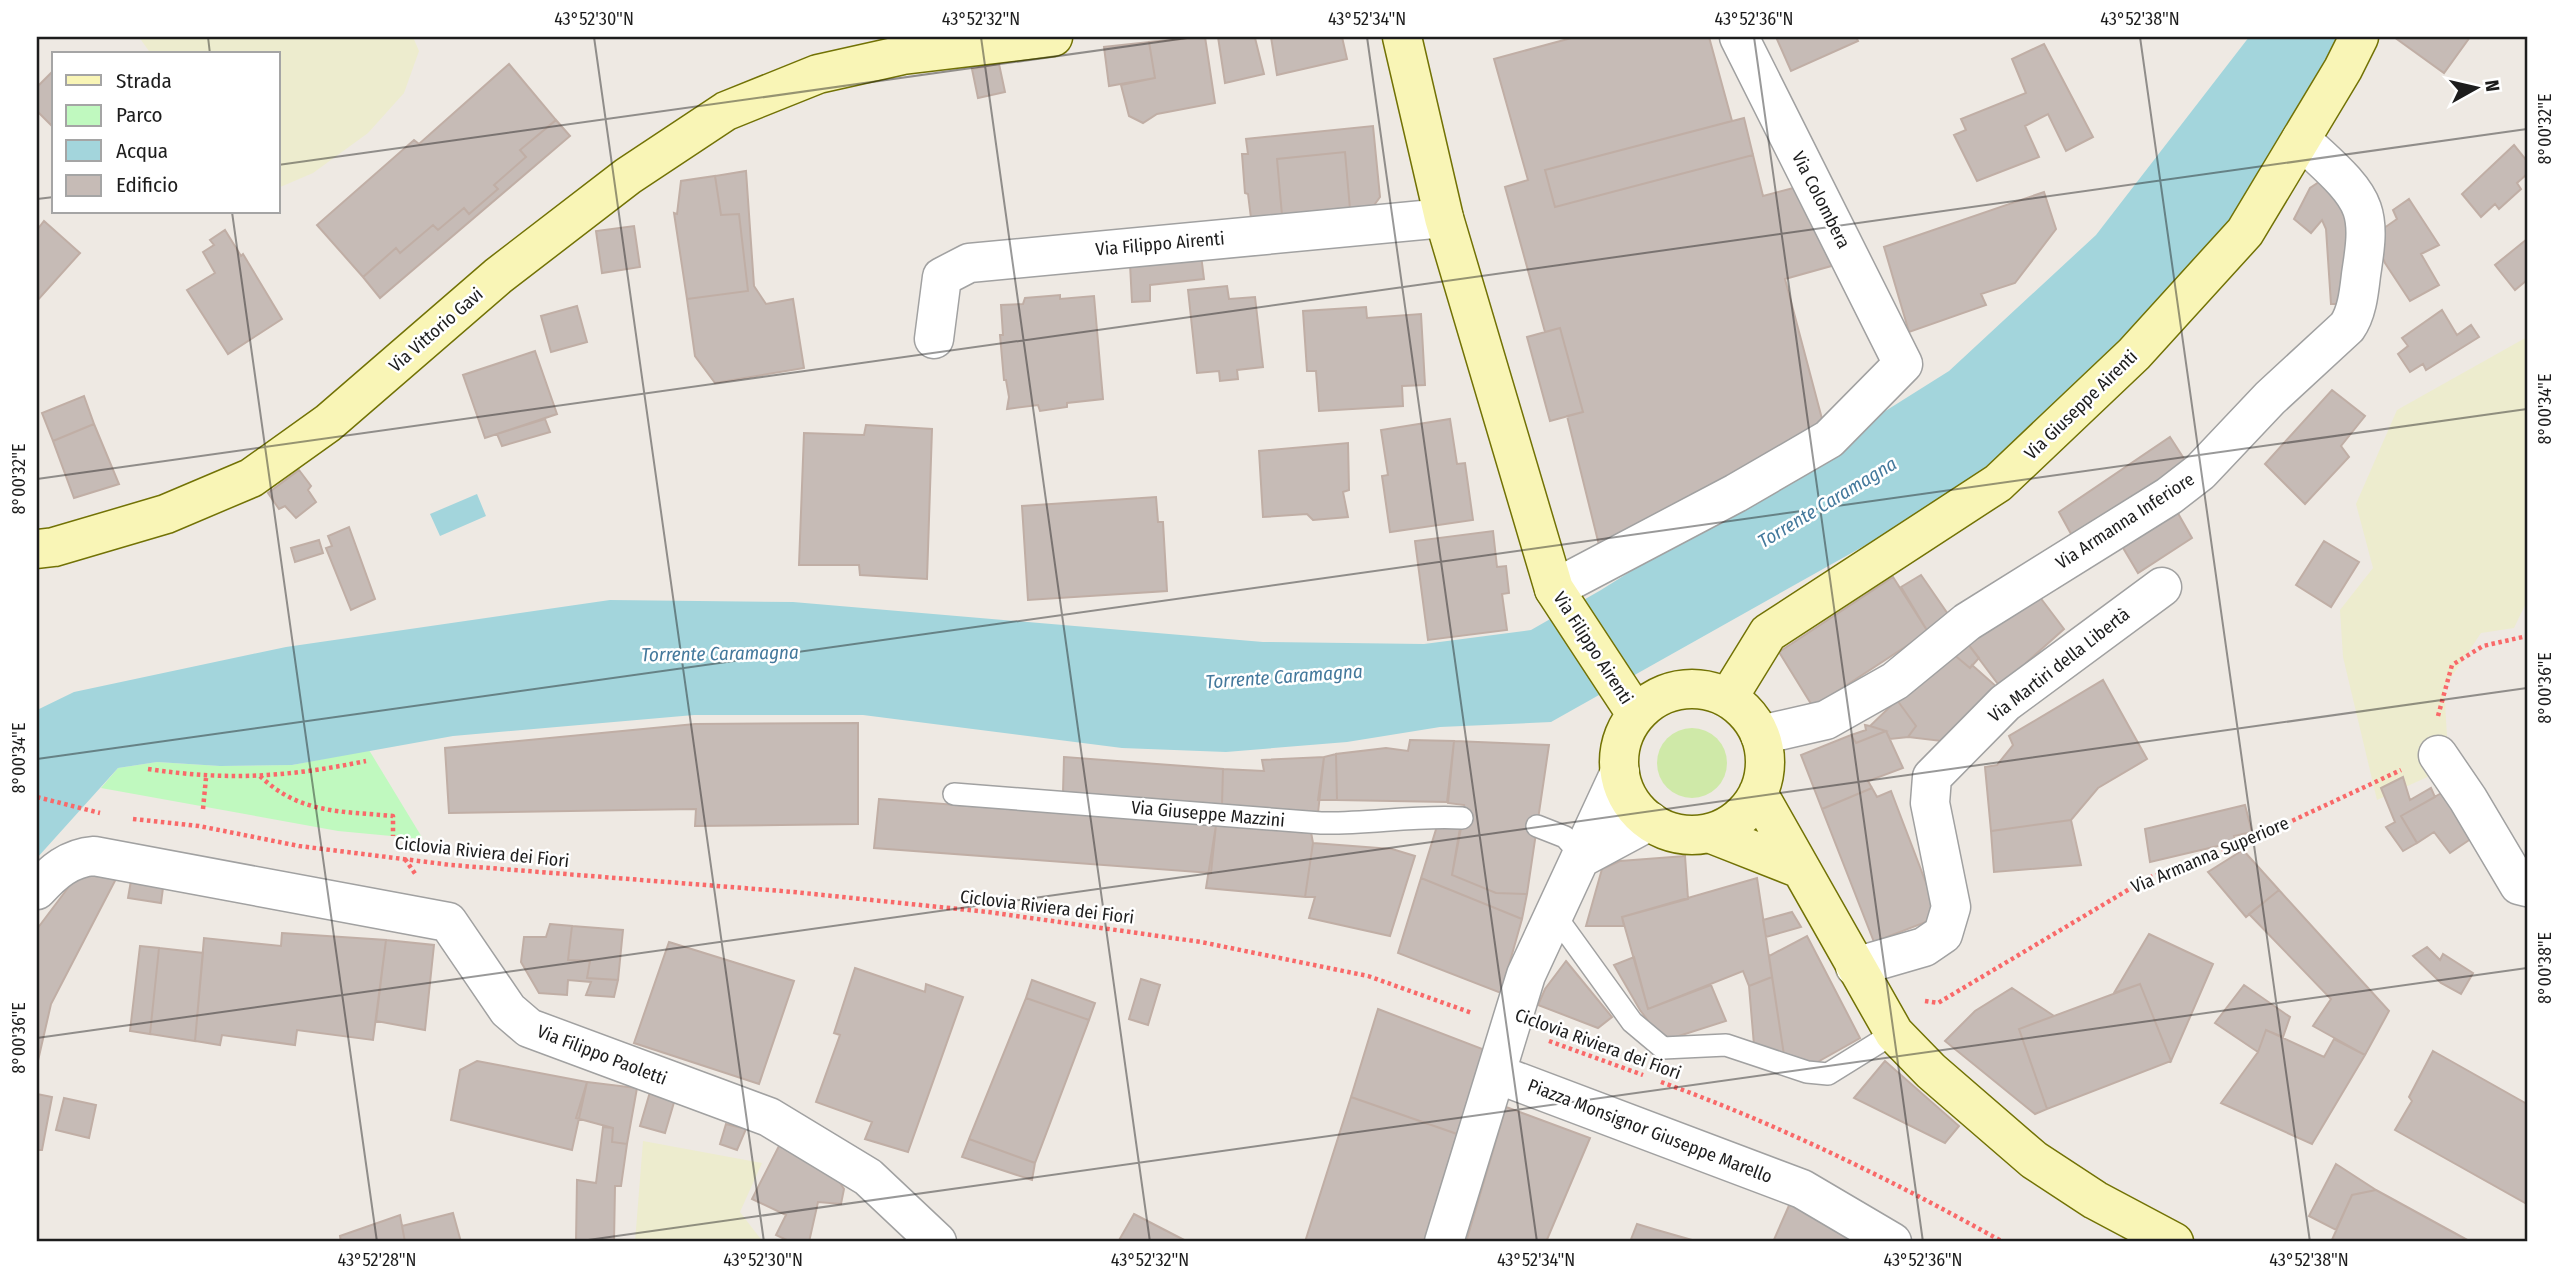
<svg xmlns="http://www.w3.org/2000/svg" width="2564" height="1279" viewBox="0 0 2564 1279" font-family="'Fira Sans Condensed',sans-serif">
  <rect width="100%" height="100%" fill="#eee9e3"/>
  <!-- farmland -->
  <path fill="#edecce" d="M139,37h274l6,14 -15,42 -36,40 -55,40 -35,15v-134h-127z
    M2527,337v264l-13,27 -33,5 -37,55 5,79 -72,33 -34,-143 -3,-47 33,-42 -17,-64 41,-94z
    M643,1141l119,22 -22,49 23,30h-128z"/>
  <!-- grass -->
  <path fill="#cfe9a8" d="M1657 763a35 35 0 1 1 70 0a35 35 0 1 1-70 0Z"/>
  <!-- park -->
  <path fill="#c0f9bf" d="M369,750l54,89 -85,-8 -237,-43 17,-20 39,-6 63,4 72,-1z"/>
  <!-- water -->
  <path fill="#a3d5dc" d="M2249,37h90l-35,68 -78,120 -89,105 -108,104 -72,55 -77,48 -329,185 -111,5 -93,15 -121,10 -104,-4 -259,-33h-169l-241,21 -161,29 -72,1 -63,-4 -39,6 -81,90v-148l37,-18 212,-45 324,-47 183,2 470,40 161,2 107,-14 70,-40 348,-219 147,-136z
    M477,494l9,22 -46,20 -10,-22z"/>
  <!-- building -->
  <path fill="#c6bbb6" stroke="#c0aea5" stroke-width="2" d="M1205,37l10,66 -58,11 -14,9 -14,-7 -8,-31 34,-7 -6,-36z
    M1218,37l37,1 9,36 -39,9z
    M1271,37h71l5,22 -70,16z
    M1575,37h134l23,84 -187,49 10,37 198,-52 10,41 42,-11 37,78 -57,16 41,155 -227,111 -32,-129 16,-4 -23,-84 -15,4 -40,-145 23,-7 -34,-121z
    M1776,37h80l2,4 -67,30z
    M2394,37h76l-26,36z
    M1149,42l6,36 -46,8 -5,-39z
    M2044,44l49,93 -27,14 -18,-37 -23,12 14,31 -62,24 -23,-46 12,-5 -5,-11 65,-26 -14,-34z
    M509,64l47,56 -36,30 6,7 -32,28 4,4 -29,25 -5,-6 -26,22 -5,-5 -33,28 -4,-5 -33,29 -46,-52 97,-85 5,4z
    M999,64l6,28 -27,6 -6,-29z
    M54,70v52l-3,3 -14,-14v-24z
    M1744,118l9,37 -198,52 -10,-37z
    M556,120l14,16 -190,162 -17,-21 33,-29 4,5 33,-28 5,5 26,-22 5,6 29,-25 -4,-4 32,-28 -6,-7z
    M1373,126l7,71 -8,11 -22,1 -5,-57 -68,7 5,56 -31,3 -3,-24 -3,-1 -3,-39h6l-2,-15z
    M2514,145l13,16v13l-10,9 4,6 -22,20 -4,-5 -14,13 -19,-23z
    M1345,152l5,57 -68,6 -5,-56z
    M746,171l8,115 12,18 27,-5 11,69 -89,15 -20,-27 -8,-57 61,-8 -9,-77 -18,1 -6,-39z
    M2331,174l27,76 -8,54h-19l-5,-75 -4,-9 -11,13 -17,-14 16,-31z
    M715,176l6,39 18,-1 9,77 -61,8 -13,-86 3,1 4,-33z
    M2044,192l12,37 -41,54 -34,11 5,11 -77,27 -25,-85z
    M2409,199l30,46 -18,9 18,31 -29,16 -25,-38 -11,-28 23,-16 -4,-9z
    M44,221l36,32 -43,48v-71z
    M634,226l6,41 -38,6 -6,-42z
    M225,230l16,26 2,-2 39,65 -54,35 -41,-64 28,-17 -12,-21 11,-7 -4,-5z
    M2527,239v41l-12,10 -20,-25z
    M1201,255l3,24 -54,6v16l-18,1 -2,-38z
    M1227,286l2,13 26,-2 8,70 -26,3 1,9 -18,2 -1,-10 -22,2 -9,-83z
    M1060,295v4l34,-3 9,103 -36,4v4l-27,4 -2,-6 -31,4 2,-12 -3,-17h-2l-4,-45h3l-2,-30 22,-1 2,-6z
    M577,306l10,36 -36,10 -10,-36z
    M1366,307l1,11 54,-4 4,71 -23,1 1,20 -84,5 -3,-40h-9l-4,-60z
    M2442,310l15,25 14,-10 8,12 -53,33 -3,-6 -13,8 -12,-18 10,-8 -6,-8z
    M1560,328l23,84 -33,9 -23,-84z
    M535,351l22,63 -72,24 -22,-63z
    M2332,390l33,26 -24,30 8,11 -44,47 -40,-40z
    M84,396l10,28 -41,17 -11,-28z
    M545,419l5,13 -48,14 -5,-12z
    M1450,419l7,45 8,-1 8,57 -83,12 -8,-56 6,-1 -7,-45z
    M94,424l25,60 -45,14 -21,-57z
    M866,425l66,4 -5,150 -67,-4 -1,-10h-60l5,-132 60,2z
    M2170,437l20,31 -114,75 -17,-31z
    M1348,443l1,47 -6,2 5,25 -35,3 -6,-6 -44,3 -4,-66z
    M299,470l12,16 -3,4 8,12 -20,16 -11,-12 -6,3 -11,-16z
    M1156,497l2,25h5l4,69 -139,9 -6,-94z
    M2171,501l21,37 -54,35 -22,-37z
    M349,527l26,72 -24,11 -25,-62 6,-2 -4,-10z
    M1493,531l4,36 9,-1 3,27 -7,1 5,36 -79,10 -13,-99z
    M319,540l4,13 -28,9 -4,-14z
    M2324,541l35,21 -28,45 -35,-22z
    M1921,575l29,42 -22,15 -27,-45z
    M1893,577l35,55 -115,75 -34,-55z
    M2033,588l31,41 -38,34v5l-25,20 -36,-48z
    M1965,640l14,18 -9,10 -18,-15z
    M1952,653l18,15 2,-3 26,23 -48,54 -42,-5 8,-11 -19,-26z
    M2103,680l44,79 -49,29 -27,32 -80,11 -6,-64 12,-2 16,-20 -4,-9z
    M1897,700l19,26 -8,11 -18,2 -4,-8 -16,-5z
    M858,723v101l-163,2 1,-17 -247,4 -4,-65 250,-24z
    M1865,725l5,1 16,5 -30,12 -5,-8 15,-5z
    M1886,731l17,37 -35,13 4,7 -50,21 -21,-54 50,-20 5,8z
    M1410,740l44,1 -7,61 -110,-2 -1,-46 50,-6 22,3z
    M1454,741l95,4 -22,149 -31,-1 -44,-18 12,-70 -16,-2z
    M1336,754l1,46h-19l6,-43z
    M1064,757l159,12 -1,36 -159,-13z
    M1324,757l-6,56 -96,-8 1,-36 41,2 -2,-11z
    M2403,777l7,23 21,-12 4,9 -34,19 16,27 -14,8 -17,-24 9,-5 -14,-34z
    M2452,787l29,45 -31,21 -16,-21 -17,11 -16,-27z
    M1872,788l5,9 14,-6 48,126 -65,25 -52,-133z
    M879,799l337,26 -5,48 -337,-25z
    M2245,805l7,27 -18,4 1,6 -85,20 -5,-33z
    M2071,820l10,45 -87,7 -3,-41z
    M1438,823l23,5 -9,47 44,18 31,1 -5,25 -101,-41z
    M1216,825l95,7 2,11 -8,54 -99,-9z
    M1313,843l79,6 23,7 -25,80 -81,-18 6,-21h-10z
    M2243,850l36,40 -33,27 -38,-45z
    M1685,856l3,43 -66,18 2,9h-38l16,-57 18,-8z
    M83,868l36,5 -68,131 -14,61v-136z
    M132,875l32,5 -3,23 -33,-5z
    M1421,878l101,41 -21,74 -103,-40z
    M1757,878l15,99 -23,9 -6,-15 -95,38 -26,-92z
    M2279,890l110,121 -24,44 -52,-29 18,-27 -82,-85z
    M1792,912l9,15 -35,10 -3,-17z
    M550,924l22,2 -4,34 22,1 -3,17 31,2 -4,17 -28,-2 5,-13 -23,-2 -1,15 -28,-2 -18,-31 3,-25h22z
    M572,926l51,4 -5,50 -31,-2 3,-17 -22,-1z
    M282,933l104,7 -13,100 -76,-10 -2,15 -73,-10 -2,10 -25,-4 9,-103 77,8z
    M2149,934l64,30 -42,97 -31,-77 -26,9z
    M1807,936l53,102 -46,26 -30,-9 -15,-99z
    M386,940l48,5 -9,85 -49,-9z
    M669,942l125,39 -35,103 -125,-41z
    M140,946l19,2 -9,86 -20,-3z
    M2427,947l13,13 3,-6 30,19 -12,21 -20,-11 -28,-27z
    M159,948l44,5 -8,88 -45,-7z
    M1634,957l14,52 63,-24 15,36 -63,20 -23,-31 -26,-45z
    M1566,961l46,56 -14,11 -60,-23 7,-16z
    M855,968l70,24 1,-8 37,13 -55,155 -43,-13 7,-17 -56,-20 24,-67 -6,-2z
    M1772,977l12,78 -30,-10 -5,-59z
    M1141,979l19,6 -12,40 -19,-6z
    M1032,980l63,23 -6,17 -63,-22z
    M2140,984l31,77 -124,48 -28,-80z
    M2244,985l46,32 -7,20 -17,-7 -8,22 -43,-29z
    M2012,988l42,28 -35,13 28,80 -12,5 -90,-73 30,-30z
    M1026,998l63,22 -54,143 -66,-24z
    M1378,1009l107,41 -28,84 -106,-37z
    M2266,1030l58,27 10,-18 31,16 -53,89 -91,-41 37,-51z
    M2433,1051l94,53v100l-132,-74 17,-29 -3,-4z
    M477,1061l110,21 -15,68 -121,-30 9,-50z
    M1885,1061l74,65 -14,17 -91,-45z
    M587,1082l50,6 -10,56 -15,-2 1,-14 -37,-10z
    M650,1092l25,7 -10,34 -25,-7z
    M37,1094l15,3 -10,53h-5z
    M1351,1097l106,37 -33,108h-119z
    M64,1098l32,7 -7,33 -33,-8z
    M1506,1107l84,31 -44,104h-80z
    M726,1124l20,5 -9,21 -17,-6z
    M603,1127l10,1 -1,14 15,2 -6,42h-6l-1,56h-38l1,-62 19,3z
    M969,1139l66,24 -3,17 -70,-23z
    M781,1142l47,22 16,25 -3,15 -23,-2 -9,40h-18l-15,-7 10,-20 -34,-16z
    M2336,1164l40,26 -24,5 -16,35 -27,-14z
    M2376,1190l95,52h-140l21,-47z
    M1791,1201l70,41h-88z
    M453,1213l8,29h-56l-3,-16z
    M1134,1214l54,28h-70z
    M400,1215l5,27h-64l-1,-6z
    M1637,1224l20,6 42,12h-69z"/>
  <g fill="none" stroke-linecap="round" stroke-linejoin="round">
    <!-- lane casing -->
    <g stroke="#a1a1a1" stroke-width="24">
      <path id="lane" d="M954,794l367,29c48,1 94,-8 141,-5
        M1537,826l28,11 18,20
        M1554,914l78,108 31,26 63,-3 81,27 21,2 66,-41"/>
    </g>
    <!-- street casing -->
    <g stroke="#a1a1a1" stroke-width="41">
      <path id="street" d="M934,339l8,-62 27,-14 475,-45
        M1554,589l182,-96 93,-54 74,-75 -164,-327
        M1760,735l66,-15 69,-39 72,-59 202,-126 31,-24 70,-74 77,-71c10,-14 12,-35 14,-52 3,-21 8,-46 1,-66 -9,-26 -42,-50 -61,-70
        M2438,755l30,44 51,86 8,2
        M1583,857l67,-36
        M37,890c16,-18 32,-32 57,-34l354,66 60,88 21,18 240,89 99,60 69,65
        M1855,967l69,-20 19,-13 8,-27 -21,-104 2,-26 73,-74 157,-116
        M1497,1074l305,115 90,53
        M1444,1242l82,-267 94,-203"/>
    </g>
    <!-- secondary casing -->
    <g stroke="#727205" stroke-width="41">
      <path id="secondary" d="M1402,37l42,181 110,371 82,125
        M37,549l17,-2 112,-33 85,-36 77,-55 170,-147 130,-100 98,-65 92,-37 85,-19 150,-18
        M1619 762a73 73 0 1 1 146 0a73 73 0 1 1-146 0Z
        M1728,698l40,-65 230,-150 136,-129 111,-122 98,-163 16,-32
        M1758,793l136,240 37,38 103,89 61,40 79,42
        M1709,833l89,35"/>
    </g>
    <!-- path -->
    <path stroke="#f96969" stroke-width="4.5" stroke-dasharray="3.5 3.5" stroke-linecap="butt" d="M2438,716l14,-51 31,-19 44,-10
      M148,769c80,12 140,8 218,-8
      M260,776c40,38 80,35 133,40v20
      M37,797l63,16
      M203,809l3,-31
      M133,819l66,7 100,20 152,19 343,27 194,20 213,30 167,34 104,37
      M405,859l11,16
      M1925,1001l13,2 210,-125 88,-31 165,-77
      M1549,1041l94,34
      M1661,1082c119,43 231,98 342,160"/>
    <!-- lane -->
    <use href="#lane" stroke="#fff" stroke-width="21"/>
    <!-- street -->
    <use href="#street" stroke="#fff" stroke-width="38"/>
    <!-- secondary -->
    <use href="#secondary" stroke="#f9f5b6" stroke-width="38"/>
  </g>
  <!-- ticks -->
  <path fill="none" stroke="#1d1d1d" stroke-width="2" stroke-opacity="0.45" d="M208,37l2,17M594,37l170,1205M981,37l169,1205M1367,37l170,1205M1754,37l169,1205M2140,37l170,1205M2527,37v3M278,165l916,-128M37,199l17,-2M232,212l145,1030M37,479l2490,-350M37,759l2490,-350M37,1038l2490,-350M574,1242l1953,-274"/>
  <g text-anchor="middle" stroke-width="5" stroke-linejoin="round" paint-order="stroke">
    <!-- street labels -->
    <g font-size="18" fill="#1d1d1d" stroke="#fff">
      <text transform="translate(1821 200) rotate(63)" y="6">Via Colombera</text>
      <text transform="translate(1160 244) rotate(-5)" y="6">Via Filippo Airenti</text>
      <text transform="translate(436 330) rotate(-41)" y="6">Via Vittorio Gavi</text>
      <text transform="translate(2081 405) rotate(-44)" y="6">Via Giuseppe Airenti</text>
      <text transform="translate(2125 521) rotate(-33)" y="6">Via Armanna Inferiore</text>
      <text transform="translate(1593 648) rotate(57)" y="6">Via Filippo Airenti</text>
      <text transform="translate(2059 665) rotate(-38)" y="6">Via Martiri della Libertà</text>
      <text transform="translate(1208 814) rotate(5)" y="6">Via Giuseppe Mazzini</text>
      <text transform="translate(482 852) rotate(6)" y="6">Ciclovia Riviera dei Fiori</text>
      <text transform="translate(2210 855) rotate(-23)" y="6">Via Armanna Superiore</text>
      <text transform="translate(1047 907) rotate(7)" y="6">Ciclovia Riviera dei Fiori</text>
      <text transform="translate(1598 1044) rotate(20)" y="6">Ciclovia Riviera dei Fiori</text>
      <text transform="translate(602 1055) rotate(21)" y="6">Via Filippo Paoletti</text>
      <text transform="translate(1650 1131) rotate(21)" y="6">Piazza Monsignor Giuseppe Marello</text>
    </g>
    <!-- water labels -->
    <g font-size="19" font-style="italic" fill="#44799c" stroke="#fff">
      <text transform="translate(1827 502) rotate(-31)" y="7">Torrente Caramagna</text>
      <text transform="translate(720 653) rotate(-1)" y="7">Torrente Caramagna</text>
      <text transform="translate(1284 676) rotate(-4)" y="7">Torrente Caramagna</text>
    </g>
  </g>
  <!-- border -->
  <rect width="2564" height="1279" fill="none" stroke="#ffffff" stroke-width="77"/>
  <!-- legend -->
  <rect x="52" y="52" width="228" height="161" fill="#ffffff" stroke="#a5a5a5" stroke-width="2"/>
  <rect x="66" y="75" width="35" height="10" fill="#f9f5b6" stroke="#a5a5a5" stroke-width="2"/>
  <text x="116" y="88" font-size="21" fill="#1d1d1d">Strada</text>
  <rect x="66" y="105" width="35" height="21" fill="#c0f9bf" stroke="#a5a5a5" stroke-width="2"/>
  <text x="116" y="122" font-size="21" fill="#1d1d1d">Parco</text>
  <rect x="66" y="140" width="35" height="21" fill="#a3d5dc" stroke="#a5a5a5" stroke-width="2"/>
  <text x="116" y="158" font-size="21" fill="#1d1d1d">Acqua</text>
  <rect x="66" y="175" width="35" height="21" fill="#c6bbb6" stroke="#a5a5a5" stroke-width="2"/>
  <text x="116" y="192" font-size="21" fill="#1d1d1d">Edificio</text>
  <!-- north arrow -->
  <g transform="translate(2476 88) rotate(82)" stroke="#ffffff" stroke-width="5" paint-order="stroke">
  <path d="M0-5L12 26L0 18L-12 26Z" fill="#1d1d1d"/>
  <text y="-10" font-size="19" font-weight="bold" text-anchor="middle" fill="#1d1d1d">N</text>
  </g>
  <rect x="38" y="38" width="2488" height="1202" fill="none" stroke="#1d1d1d" stroke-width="2.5"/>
  <g font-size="18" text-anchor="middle" fill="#1d1d1d">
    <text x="594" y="25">43°52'30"N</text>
    <text x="981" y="25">43°52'32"N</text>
    <text x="1367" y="25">43°52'34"N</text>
    <text x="1754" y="25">43°52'36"N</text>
    <text x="2140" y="25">43°52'38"N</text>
    <text transform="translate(2545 129) rotate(-90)" y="6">8°00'32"E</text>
    <text transform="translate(2545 409) rotate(-90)" y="6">8°00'34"E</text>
    <text transform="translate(19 479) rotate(-90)" y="6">8°00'32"E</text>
    <text transform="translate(2545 688) rotate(-90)" y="6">8°00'36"E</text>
    <text transform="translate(19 758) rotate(-90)" y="6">8°00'34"E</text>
    <text transform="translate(2545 968) rotate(-90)" y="6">8°00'38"E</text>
    <text transform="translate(19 1038) rotate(-90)" y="6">8°00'36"E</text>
    <text x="377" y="1266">43°52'28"N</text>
    <text x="763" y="1266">43°52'30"N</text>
    <text x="1150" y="1266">43°52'32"N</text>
    <text x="1536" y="1266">43°52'34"N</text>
    <text x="1923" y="1266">43°52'36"N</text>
    <text x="2309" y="1266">43°52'38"N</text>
  </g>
</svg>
